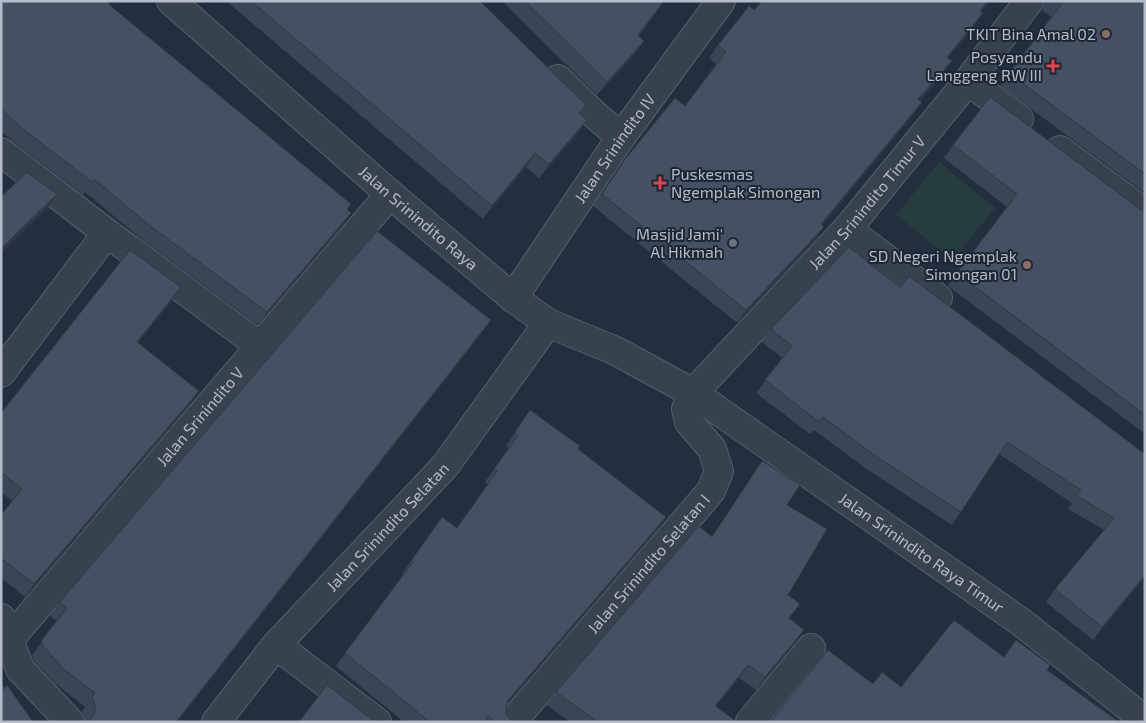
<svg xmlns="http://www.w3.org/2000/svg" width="1146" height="723" viewBox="0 0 1146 723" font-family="'Exo 2',sans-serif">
  <rect width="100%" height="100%" fill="#242f3e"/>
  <!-- green -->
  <path fill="#263c3f" d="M939,162l56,46 -42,52 -57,-45z"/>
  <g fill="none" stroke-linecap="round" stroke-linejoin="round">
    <!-- minor casing -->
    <g stroke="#565f6c" stroke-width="30">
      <g id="minor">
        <path id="s1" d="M171,1l219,193 123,104 35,25 68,28 77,42 328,229 124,98"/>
        <path d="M558,79l37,36 26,22"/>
        <path d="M968,81l51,38"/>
        <path d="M1060,150l85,63"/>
        <path d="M1,152l106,81 153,113"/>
        <path d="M847,229l91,69"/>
        <path id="s2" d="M513,298l108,-161 100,-136"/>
        <path d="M1,373l106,-140"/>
        <path d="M1,618l19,51 50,53"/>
        <path id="s3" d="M9,640l381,-446"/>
        <path d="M276,645l101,77"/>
        <path id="s4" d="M216,722l60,-77 169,-179 103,-143"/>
        <path id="s5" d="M512,722l199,-231 8,-20 -7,-22 -23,-27 -3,-13 7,-16 154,-164 121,-148 61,-80"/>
        <path d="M750,722l61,-74"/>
      </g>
    </g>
    <!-- minor -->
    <use href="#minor" stroke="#38414e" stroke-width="28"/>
  </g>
  <!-- wall -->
  <path fill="#3b4654" d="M1,1l111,6 239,197 -4,6 4,3 -9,13 -84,99 -118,-87 -55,-46 -2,3 -73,-56 -9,-8z
    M226,1h254l100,112 7,7 -9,13 -39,45 -13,-11 -43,52z
    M502,1h162l-25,35 5,5 -9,13 -38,41z
    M990,1l-9,11 -7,14 -26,32 -5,16 -23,26 2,2 -9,13 -91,110 2,2 -9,13 -78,83 -144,-117 33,-48 59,-52 31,-42 -7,-6 9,-13 36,-35z
    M1044,1h101v192l-145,-107 51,-69 -9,-7z
    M953,145l192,68v221l-197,-148 59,-79 -63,-49z
    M900,288l245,166v123l-52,63 -47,-38 9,-13 49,-59 -36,-21 4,-6 -73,-49 -47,71 -84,-55 -54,-40 -4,4 -54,-41 26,-35 -20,-16 9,-13z
    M172,300l-34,43 52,61 -165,193 -24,-19v-63l11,-14 -11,-9v-79z
    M481,334l-304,388h-92v-3l-3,-7 3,-5 -29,-23 -22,-23 -2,-6 25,-34 -7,-5 10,-14z
    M530,410l48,39 79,81 -151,174v10l7,8h-109l-68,-56 67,-91 -1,-1 40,-57 15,11 31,-44 -3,-2 24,-34 -3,-2z
    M762,461l25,44 1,90 1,24 6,24 -39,47 -17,-12 -23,28 21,16h-167l-23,-17 9,-13 156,-155z"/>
  <!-- shaded-wall -->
  <path fill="#303945" d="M988,1h2l-19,23 9,-13z
    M983,13l-9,13 -36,44 9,-13z
    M644,41l-9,13 -38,41 10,-13z
    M952,61l-9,13 -34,38 9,-13z
    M922,102l-9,13 -101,122 9,-13z
    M587,120l-9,13 -39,45 10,-14z
    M535,153l-9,14 -43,52 9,-13z
    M57,194l-9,14 -47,45v-4z
    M351,213l-9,13 -84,99 9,-13z
    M824,227l-9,13 -78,83 9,-13z
    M181,287l-9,13 -44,56 9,-14z
    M491,320l-10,14 -304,388h-1z
    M199,391l-9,13 -165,193 9,-13z
    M666,517l-9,13 -157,182 9,-13z
    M1145,575v2l-52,63 9,-13z
    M804,630l-9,13 -39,47 9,-13z
    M748,665l-9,13 -34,41 10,-13z"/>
  <!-- building -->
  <path fill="#455162" stroke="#303945" d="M1,1h106l5,6 239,197 -4,5 4,4 -84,99 -118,-87 -55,-46 -2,3 -73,-56 -18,-17z
    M251,1h229l106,104 -7,8 8,7 -38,44 -14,-11 -43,53z
    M525,1h139l-26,34 6,6 -37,41z
    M762,1h226l-8,10 3,2 -36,44 5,4 -34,38 4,3 -101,122 3,3 -78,83 -144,-116 24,-36 49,-60 10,8 41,-54 -8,-7 31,-39 5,4z
    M1056,1h89v173l-136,-101 52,-68z
    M990,97l155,116v202l-188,-142 60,-79 -64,-49z
    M27,172l30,22 -56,55v-52z
    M377,231l114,89 -315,402h-90l5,-3 4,-7v-7l-3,-7 3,-5 -30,-23 -22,-24 -2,-5 26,-33 -7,-6z
    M849,247l51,41 9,-12 236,178v121l-43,52 -47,-38 59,-71 -37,-22 4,-6 -74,-48 -46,70 -84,-55 -54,-40 -4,5 -54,-42 27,-34 -21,-17z
    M130,250l51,37 -44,55 62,49 -165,193 -33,-26v-43l21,-26 -21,-17v-59z
    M530,410l50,36 -2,3 88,68 -157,182 -3,7v8l7,8h-18l-7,-6 -4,6h-54l-85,-69 68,-91 -2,-1 31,-44 15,11 40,-57 -3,-2 24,-34 -3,-3z
    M762,461l38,24 -13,20 40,24 -39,66 12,9 -11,14 15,12 -39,47 -17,-12 -33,41 22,16h-139l-42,-30 143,-166 13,11z
    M954,620l50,37 12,-17 34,25 -3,5 72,52h-349l58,-72 45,34 9,-12 19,15z
    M1,678l3,11 3,-4 26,37h-32z
    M327,685l48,37h-76z"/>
  <!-- markers -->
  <g fill="#8d6e63" stroke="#1d2633" stroke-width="2">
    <circle cx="1106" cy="34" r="5"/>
    <circle cx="1027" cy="265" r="5"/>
  </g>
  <g fill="#e0444e" stroke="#1d2633" stroke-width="2">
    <path d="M1050.5 58.5h5v5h5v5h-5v5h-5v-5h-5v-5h5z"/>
    <path d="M657.5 175.5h5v5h5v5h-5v5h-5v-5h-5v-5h5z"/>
  </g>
  <circle fill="#6b7280" stroke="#1d2633" stroke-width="2" cx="733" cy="243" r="5"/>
  <g text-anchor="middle" stroke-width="4" stroke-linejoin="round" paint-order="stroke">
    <!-- poi labels -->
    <g font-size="16" fill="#b4bcc9" stroke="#1d2633" text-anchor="end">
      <text x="1096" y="40">TKIT Bina Amal 02</text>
      <text x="1042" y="63">Posyandu<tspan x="1042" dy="18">Langgeng RW III</tspan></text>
      <text x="671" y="180" text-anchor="start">Puskesmas<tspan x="671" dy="18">Ngemplak Simongan</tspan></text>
      <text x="723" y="240">Masjid Jami'<tspan x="723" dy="18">Al Hikmah</tspan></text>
      <text x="1017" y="262">SD Negeri Ngemplak<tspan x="1017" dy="18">Simongan 01</tspan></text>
    </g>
    <!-- street labels -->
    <g font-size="16" fill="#b4bcc9" stroke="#1d2633">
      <text dy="6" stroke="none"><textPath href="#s2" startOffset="181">Jalan Srinindito IV</textPath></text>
      <text dy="6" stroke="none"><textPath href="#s5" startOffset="674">Jalan Srinindito Timur V</textPath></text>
      <text dy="6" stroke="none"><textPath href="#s1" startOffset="329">Jalan Srinindito Raya</textPath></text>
      <text dy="6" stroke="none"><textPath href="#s3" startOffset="294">Jalan Srinindito V</textPath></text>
      <text dy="6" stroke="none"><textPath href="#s4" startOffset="260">Jalan Srinindito Selatan</textPath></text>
      <text dy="6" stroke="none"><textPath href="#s1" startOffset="936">Jalan Srinindito Raya Timur</textPath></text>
      <text dy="6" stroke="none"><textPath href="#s5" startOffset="209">Jalan Srinindito Selatan I</textPath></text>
    </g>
  </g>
  <!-- border -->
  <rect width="1146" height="723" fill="none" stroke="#b4bcc9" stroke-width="5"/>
</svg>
